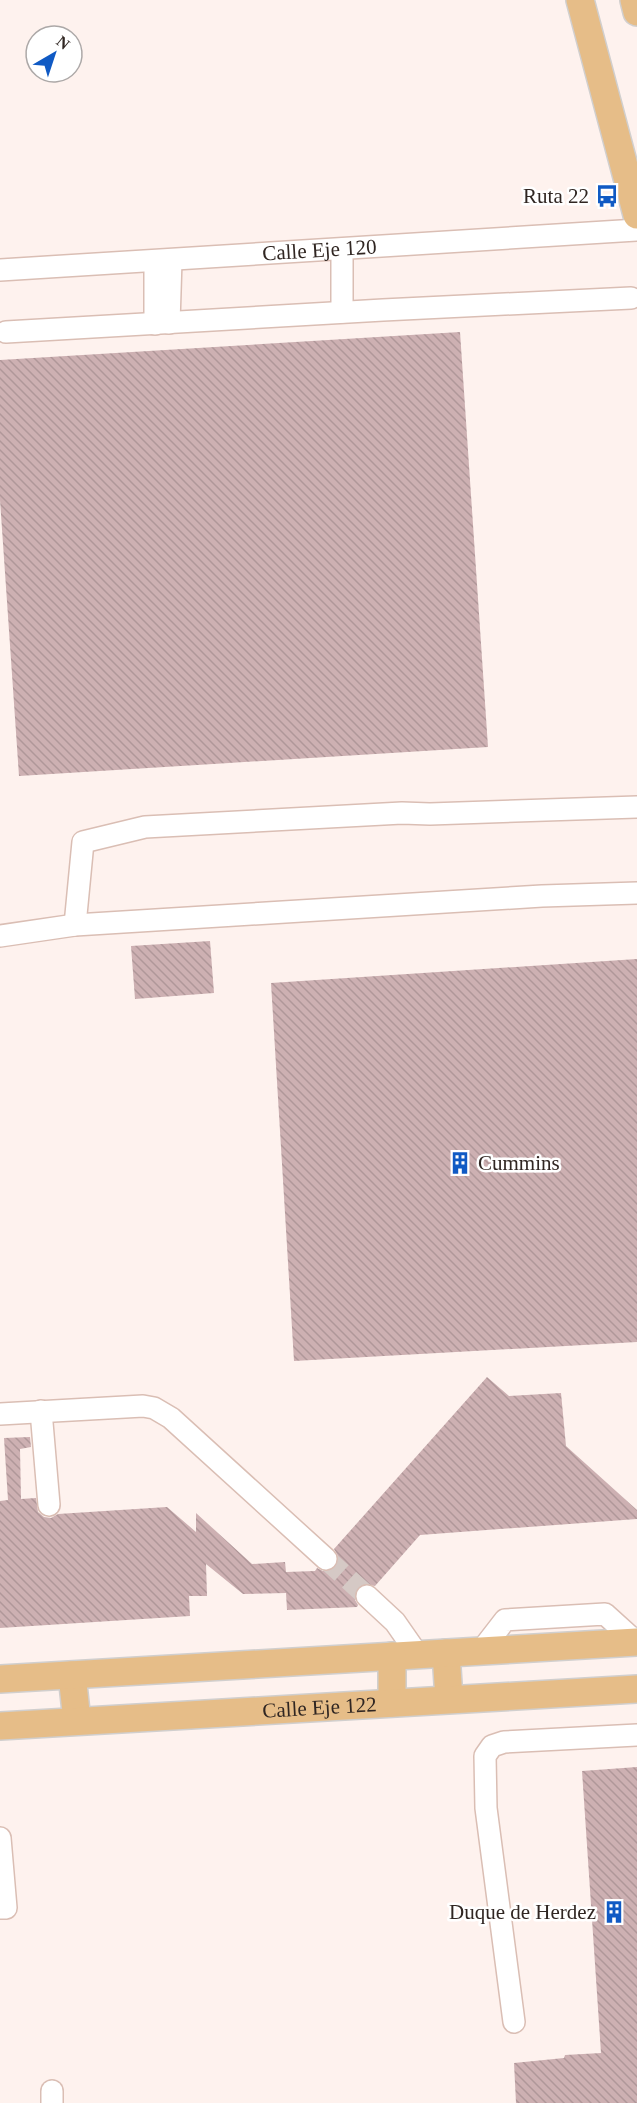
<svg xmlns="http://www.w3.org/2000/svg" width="637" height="2103" viewBox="0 0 637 2103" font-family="Georgia,serif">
  <defs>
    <pattern id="building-back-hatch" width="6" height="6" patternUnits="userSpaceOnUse" patternTransform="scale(1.5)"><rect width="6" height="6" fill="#cdb0b2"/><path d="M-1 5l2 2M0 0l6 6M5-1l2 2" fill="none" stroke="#b09799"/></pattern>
  </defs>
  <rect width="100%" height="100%" fill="#fef2ee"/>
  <!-- building -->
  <path fill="url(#building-back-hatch)" d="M460,332l28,415 -469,29 -19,-276v-140z
    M210,941l4,52 -79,6 -4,-53z
    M637,959v383l-343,19 -23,-378z
    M487,1377l22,19 52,-3 5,53 71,64v9l-217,16 -45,51 -11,-2 -7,4 -2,6v6l3,5 -1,2 -70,3 -1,-17 -43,1 -37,-30 1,32h-18l1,20 -190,12v-127l8,-1 -4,-62 26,-1 1,10 -11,2 1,50 15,-1 2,14 6,5 7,1 7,-4 109,-7 29,25v-19l56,51 33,-2 1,10 29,-1 2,-3 6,3h6l6,-3 3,-6v-6l-4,-7z
    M637,1767v336h-121l-2,-40 50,-5 1,-3 36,-2 -19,-282z"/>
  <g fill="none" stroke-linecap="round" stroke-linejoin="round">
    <!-- minor-tunnel -->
    <path stroke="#d5c9c5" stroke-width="21" stroke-dasharray="21 10" stroke-linecap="butt" d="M326,1559l41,37"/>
    <!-- minor casing -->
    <g stroke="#dabeb4" stroke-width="24">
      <g id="minor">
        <path d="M342,249v63"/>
        <path d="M155,261v63"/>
        <path id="s1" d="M0,270l637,-40"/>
        <path d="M169,323l2,-63"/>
        <path d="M6,332l377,-22 248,-12"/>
        <path d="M75,925l8,-83 62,-15 257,-14 28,1 207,-7"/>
        <path d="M0,936l75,-11 467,-29 95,-3"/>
        <path d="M41,1411l8,94"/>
        <path d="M0,1414l143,-8 11,2 17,10 155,141"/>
        <path d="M367,1596l28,26 23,33"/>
        <path d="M481,1651l24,-31 100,-6 31,28"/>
        <path d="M0,1838l6,70h-6"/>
        <path d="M514,2022l-28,-214 -1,-52 7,-10 12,-4 133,-7"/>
        <path d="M52,2091v12"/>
      </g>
    </g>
    <!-- major casing -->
    <g stroke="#d1cfce" stroke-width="30">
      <g id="major">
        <path d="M580,0l57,215"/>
        <path d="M634,0l3,12"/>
        <path d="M446,1653l3,46"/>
        <path d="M72,1675l5,46"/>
        <path d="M0,1679l637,-37"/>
        <path d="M392,1703v-47"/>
        <path id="s2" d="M0,1726l637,-37"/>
      </g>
    </g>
    <!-- minor -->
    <use href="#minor" stroke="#fff" stroke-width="21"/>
    <!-- major -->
    <use href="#major" stroke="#e6bd88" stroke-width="27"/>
  </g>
  <!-- icons -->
  <defs>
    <g id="bus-bare" transform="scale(1.8)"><path d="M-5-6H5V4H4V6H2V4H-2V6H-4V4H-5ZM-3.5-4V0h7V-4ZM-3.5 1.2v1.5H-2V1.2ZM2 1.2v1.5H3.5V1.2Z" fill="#105ac4" stroke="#fff" stroke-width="2.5" paint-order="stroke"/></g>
    <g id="building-bare" transform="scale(1.8)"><path d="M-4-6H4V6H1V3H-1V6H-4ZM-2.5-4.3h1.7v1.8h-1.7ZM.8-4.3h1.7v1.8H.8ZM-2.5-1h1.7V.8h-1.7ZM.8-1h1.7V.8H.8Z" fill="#105ac4" stroke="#fff" stroke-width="2.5" paint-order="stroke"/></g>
  </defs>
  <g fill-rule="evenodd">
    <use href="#bus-bare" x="607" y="196"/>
    <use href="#building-bare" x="460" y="1163"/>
    <use href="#building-bare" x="614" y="1912"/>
  </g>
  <g text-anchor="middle" stroke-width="5" stroke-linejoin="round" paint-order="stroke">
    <!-- poi labels -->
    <g font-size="21" fill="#302622" stroke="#fff" text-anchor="end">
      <text x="589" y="203">Ruta 22</text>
      <text x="478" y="1170" text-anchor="start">Cummins</text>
      <text x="596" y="1919">Duque de Herdez</text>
    </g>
    <!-- street labels -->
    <g font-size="21" fill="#302622" stroke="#fff">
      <text dy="7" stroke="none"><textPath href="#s1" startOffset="320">Calle Eje 120</textPath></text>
      <text dy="7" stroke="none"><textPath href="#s2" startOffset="320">Calle Eje 122</textPath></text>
    </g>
  </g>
  <!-- north arrow -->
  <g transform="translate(54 54) rotate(39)"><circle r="28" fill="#ffffff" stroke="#aca8a7" stroke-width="1.5"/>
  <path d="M0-4.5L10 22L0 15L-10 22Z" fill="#105ac4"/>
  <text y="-9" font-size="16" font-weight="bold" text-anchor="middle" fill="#302622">N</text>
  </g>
</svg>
